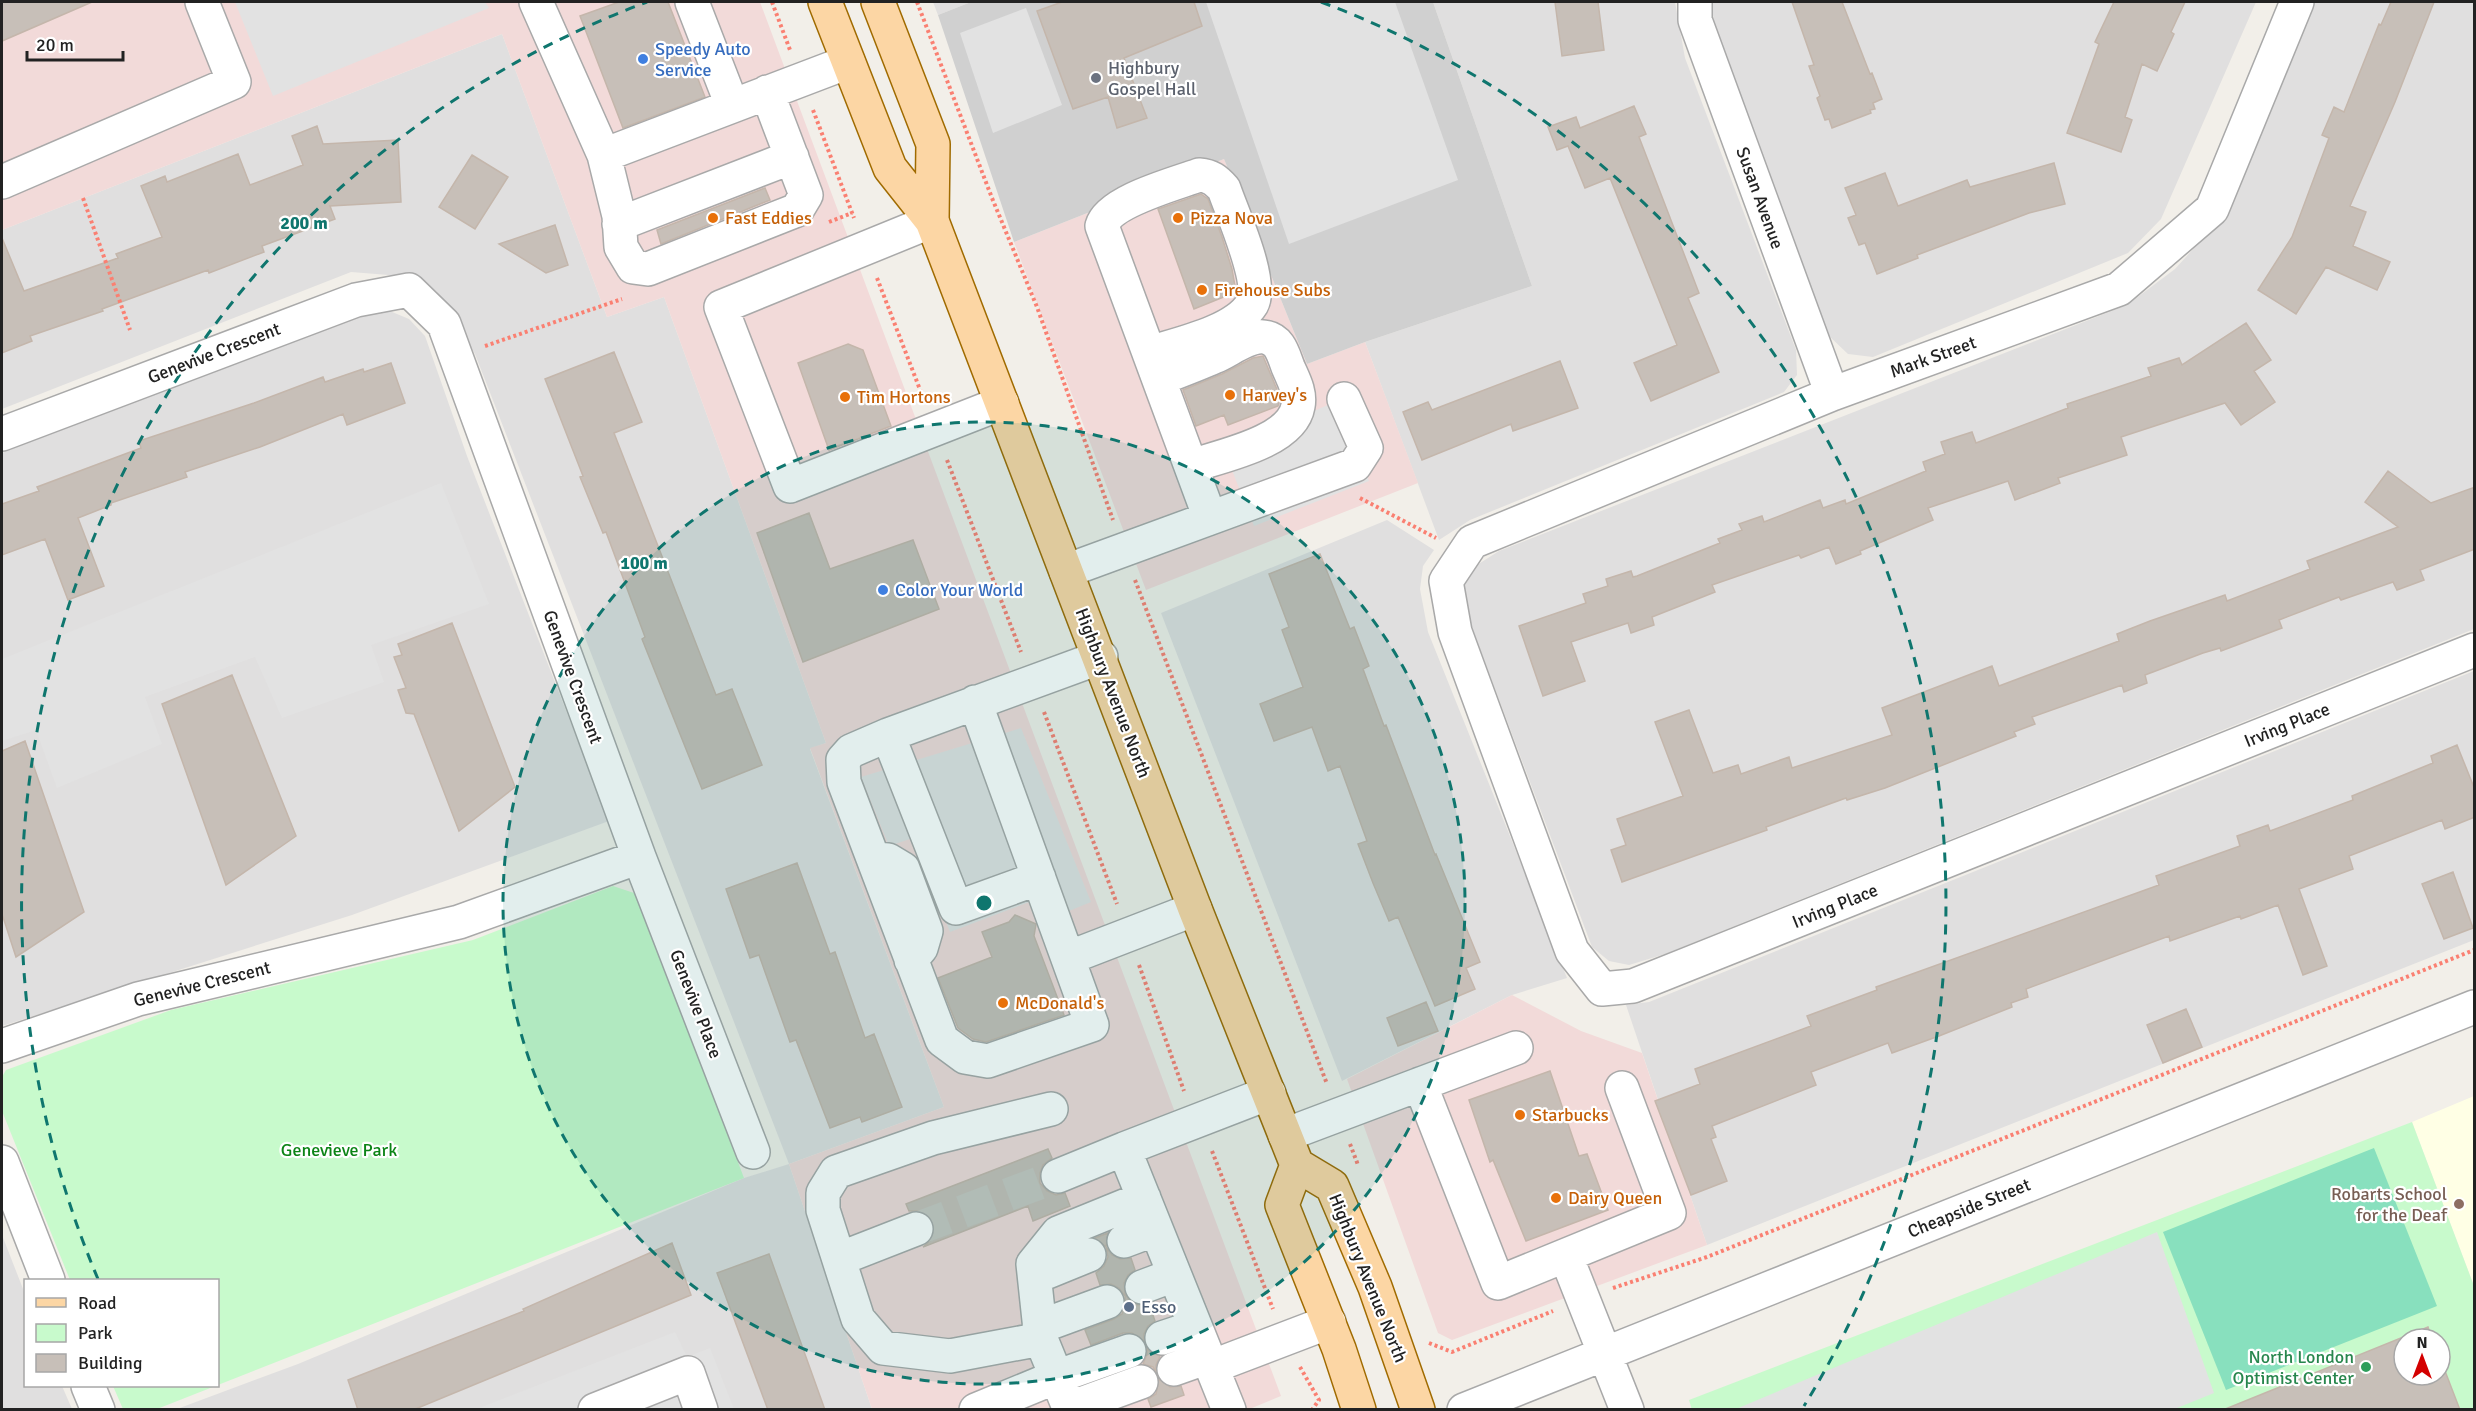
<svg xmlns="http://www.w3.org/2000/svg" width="2476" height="1411" viewBox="0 0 2476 1411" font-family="Signika,sans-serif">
  <rect width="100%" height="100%" fill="#f2efe9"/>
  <!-- residential -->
  <path fill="#e0dfdf" d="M933,2h38l-33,13z
    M1433,2h242l10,56 111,292 1,25 -13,17 -314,128 -31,20 -74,-198 167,-56z
    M1711,2h545l-95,217 -33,34 -255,104 -25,-3 -20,-19 -111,-294z
    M2307,2h167v627l-809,325 -36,11 -20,-4 -17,-14 -124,-330 -6,-31 15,-21 22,-14 628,-246 48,-36 31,-34z
    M502,34l105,283 57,-20 162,446 -16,6 134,358 -155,57 83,245h-695l121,-45 446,-186 45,-14 -314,-810 -39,-63 -35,-15 -50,-4 -349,137v-179z
    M385,309l24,10 16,17 42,120 142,365 -257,94 -350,111v-573l350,-139z
    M1387,520l47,30 -11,16 -3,23 8,43 139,346 -55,17 -170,86 -181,-468z
    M2474,671v269l-767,305 -81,-240 23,-3z
    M2,1235l23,59 1,92h36l10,23h-70z"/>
  <!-- commercial -->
  <path fill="#f2dad9" d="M2,2h758l521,1394 -34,14 -375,-1 -83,-245 155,-57 -134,-359 16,-5 -162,-446 -57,20 -105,-283 -500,196z
    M1224,159l83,205 58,-22 53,141 -272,107 -132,-348z
    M1512,995l69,36 61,22 65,192 -255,95 -14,-7 -91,-254z"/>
  <!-- education -->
  <path fill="#ffffe5" d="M2474,1096v190l-62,-164z"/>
  <!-- religious -->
  <path fill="#d0d0d0" d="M971,2h462l99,284 -167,56 -58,22 -83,-205 -210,83 -76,-227z"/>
  <!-- park -->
  <path fill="#c8facc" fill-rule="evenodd" d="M613,886l24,8 107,284 -587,231h-34l-10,-23h105v-106h-148l-68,-169v-34l4,-7 165,-60 302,-70z
    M2412,1122l62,164v123l-782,1 -3,-10zM2404,1339h36v36h-36z"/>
  <!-- pitch -->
  <path fill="#88e0be" d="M2374,1148l63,158 -211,84 -63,-158z"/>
  <!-- parking -->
  <path fill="#e2e2e2" d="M235,2h250l4,6 -216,88z
    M1206,2h189l63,178 -169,64z
    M1026,8l36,97 -69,28 -33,-100z
    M1337,401l32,80 -115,45 -30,-76z
    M441,483l48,121 -118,41 13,37 -102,36 -27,-61 -110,40 17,47 -105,44 -21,-58 -34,11v-82z
    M1021,728l70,174 -49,20 -10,-21 -82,31 -37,-94 -24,8 -28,-69z
    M2157,1232l57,161 -42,17 -436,-1z
    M675,1332l12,25 23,-9 24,61 -260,1z"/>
  <!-- building -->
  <path fill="#c7bfb8" stroke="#c4b6ab" stroke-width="1.5" d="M2,2h90l-90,39z
    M619,2h49l37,95 -82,31 -43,-112z
    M1062,2h132l8,24 -78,32 23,60 -30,10 -9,-31 -35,12 -36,-98z
    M1555,2h43l6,48 -42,6z
    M1792,2h50l28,72 2,-1 10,26 -9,4 2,6 -5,1 1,3 -39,15 -3,-9 -4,1 -8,-22 3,-2 -11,-30 5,-1z
    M2114,2h71l-14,30 3,2 -17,37 -15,-7 -17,53 7,3 -11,32 -54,-19 32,-89 -4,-2z
    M2391,2h43l-39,100 -45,104 16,6 -13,34 37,16 -13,28 -51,-23 -30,47 -38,-24 34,-53 37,-99 -7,-3 12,-28 10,5 35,-88 2,1z
    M1634,106l12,28 -7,3 60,156 -11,5 31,74 -68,29 -17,-38 43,-18 -67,-167 -25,10 -17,-42 -11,4 -9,-23 28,-10 4,11z
    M317,126l6,18 75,-4 3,62 -71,4 5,13 -73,27 2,6 -55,21 -1,-3 -106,39 1,2 -73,25 2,5 -30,12v-115l22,53 94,-33 -2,-4 46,-17 -21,-51 24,-10 2,6 71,-28 12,31 53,-20 -11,-29z
    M472,155l36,22 -33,52 -36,-22z
    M2054,163l11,41 -36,9 -112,42 1,3 -41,16 -12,-31 -6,2 -11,-27 8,-3 -11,-27 40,-15 13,33 69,-26 3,7z
    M765,188l5,12 -109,44 -4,-14z
    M1201,194l7,5 14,38 10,32 4,23 -42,17 -36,-100z
    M555,225l13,40 -22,8 -47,-29z
    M2246,323l25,37 -17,11 21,31 -34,23 -16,-22 -104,34 6,18 -69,23 2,5 -45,17 -7,-19 -80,27 5,12 -73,31 1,3 -25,10 -7,-17 -28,11 -2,-3 -87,30 3,7 -63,25 2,8 -23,8 -3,-10 -57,19 14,39 -42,15 -24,-70 67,-23 -3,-9 25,-8 -2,-7 25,-8 2,6 4,-1 83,-33 -2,-4 24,-9 -3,-6 23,-8 2,6 56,-22 3,8 22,-8 1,4 80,-33 -3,-9 22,-8 -4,-12 31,-10 4,11 92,-35 -1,-4 84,-28 -3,-8 31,-10 3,7z
    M848,344l15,6 28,76 -62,24 -31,-87z
    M614,352l28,70 -28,11 102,262 16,-6 30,76 -60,24 -60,-150 3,-2 -39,-105 -3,1 -23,-56 3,-1 -38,-97z
    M1263,356l15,36 2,8 -2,6 -50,19 -4,-10 -28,11 -13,-36 39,-16 31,-16z
    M1560,361l18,47 -65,23 -2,-7 -89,36 -19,-48 25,-10 4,8z
    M391,363l14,40 -58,22 -4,-11 -83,33 -75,25 2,5 -76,26v2l-33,13 26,68 -36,14 -23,-61 -43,16v-51l37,-13 -2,-4 104,-39 -2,-7 115,-38 69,-26 2,5 38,-13 1,3z
    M2388,471l43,32 44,-16v62l-55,21 4,10 -27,10 -4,-8 -52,18 -2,-3 -60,23 3,8 -61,23 -1,-3 -17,5 -58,22 2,8 -23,9 -2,-7 -90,32 3,7 -21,8 2,4 -131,52 -38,12 -1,-2 -80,29 1,3 -145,52 -11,-32 15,-5 -9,-26 66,-23 -28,-74 34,-12 24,63 25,-8 3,9 48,-17 3,11 100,-33 -10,-27 110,-42 7,20 120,-45 -2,-7 33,-13 75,-26 2,6 83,-32 -3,-8 91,-34 -33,-25z
    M809,513l21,56 83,-29 26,69 -136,53 -46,-129z
    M1320,554l30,75 4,-2 15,39 -6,3 21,57 2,-1 49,130 1,-1 44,108 -14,6 9,21 -40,17 -37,-89 -9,4 -16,-38 -15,-39 9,-3 -27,-75 -12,5 -16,-44 -38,14 -14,-37 43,-17 -21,-57 7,-3 -20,-53z
    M452,623l63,164 -56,44 -45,-117 -8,-1 -8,-23 8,-2 -12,-31 8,-2 -4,-11z
    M232,675l64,161 -70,49 -64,-181z
    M25,741l59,171 -68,45 -14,-43v-163z
    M2457,745l18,45v27l-30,12 -3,-9 -93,36 4,13 -54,20 28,77 -24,9 -25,-70 -37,14 -1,-3 -70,25 -1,-5 -143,53 2,8 -17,6 1,4 -73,29 -47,17 -4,-10 -77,29 5,13 -104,41 4,11 -5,2 16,42 -36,14 -36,-94 45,-17 -5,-15 116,-43 -4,-10 70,-26 -1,-3 283,-102 -3,-9 84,-30 -3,-10 31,-11 2,6 83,-31 -1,-4 81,-33 -2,-7z
    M797,863l33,91 5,-2 30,86 9,-4 28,73 -40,15 -2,-5 -30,11 -34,-88 -6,2 -31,-87 -9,3 -24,-69z
    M2453,872l20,56 -29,11 -22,-55z
    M1015,915l21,9 -2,12 30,79 -78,27 -13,-3 -15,-11 -20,-50 54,-21 -10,-25 27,-10z
    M1426,1002l12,29 -40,15 -11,-28z
    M2186,1009l16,38 -39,16 -16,-38z
    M1550,1071l29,85 8,-2 21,56 -82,31 -33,-81 -3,2 -21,-62z
    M1048,1149l4,9 -9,7 -3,8v10l7,8 9,4 9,-2 5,13 -37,15 -5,-15 -105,41 8,-7 3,-8 -1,-10 -5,-7 -9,-4h-10l-3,-7z
    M1108,1233l-2,14 6,8 8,4 11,-1 4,12 -7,5 -4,8 1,11 5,7 8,4 11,-1 6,17 -7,5 -4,8v7l-12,-8h-9l-32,12 -6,-15 29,-11 8,-5 3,-8v-10l-6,-8 -8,-4 -11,1 -4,-12 8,-7 4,-9 -2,-10 -11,-9z
    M672,1243l19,52 -278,115h-55l-10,-30 176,-69 -1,-2z
    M769,1254l56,156h-57l-51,-137z
    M2428,1327l4,12h-28v36h36v-17l20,52h-237z
    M1147,1348l3,4 10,4 -4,9v7l-3,-5 -10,-3 4,-9z
    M1159,1379l11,8 11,-1 3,9 -33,12 -3,-8 8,-5z"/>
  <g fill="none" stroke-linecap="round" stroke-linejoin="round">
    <!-- minor-tunnel -->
    <path stroke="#c8c6c1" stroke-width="33" stroke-dasharray="33 16" stroke-linecap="butt" d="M916,1229l142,-53"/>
    <!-- minor casing -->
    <g stroke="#a9a9a9" stroke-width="36">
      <path id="minor" d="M536,2l68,153 244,-93
        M692,2l40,103
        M1695,2v18l137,374
        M2297,2l-85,207 -93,80 -287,105 -360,148 -26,39 9,51 117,319 30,38 31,-3 841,-336
        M604,155l15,61 2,31 12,20 15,2 149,-59 9,-15 -39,-103
        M2,182l232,-100 -32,-80
        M932,221l-211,86 69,179 212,-83
        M619,224l173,-67
        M1149,353c29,-9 86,-21 103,-49 12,-22 -20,-91 -28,-115 -8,-9 -13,-13 -25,-14 -24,9 -90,26 -97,51 36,98 72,195 108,292
        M1159,379c18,-7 37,-14 55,-22 15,-6 34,-22 50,-20 16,2 19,17 24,30 5,12 13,25 10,39 -6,36 -77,50 -107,60
        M2,434l354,-134 53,-10 35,34 195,533 -180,65 -321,77 -136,47
        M1066,571l289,-106 11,-17 -22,-49
        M888,735l-37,16 -8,9 1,22 98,258 23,17 23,4 104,-36 -117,-323
        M639,857l114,295
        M874,859l14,1 15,9 23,62 -5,17 -10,12
        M1039,878l-83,30 -68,-173 213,-78
        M1068,958l127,-49
        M1420,1084l78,199 171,-70 -47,-125
        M1051,1109l-118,29 -97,34 -13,21v17l35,109 25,29 67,8 91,-17 29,71
        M1285,1135l231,-87
        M2,1162l46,118
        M1058,1176l66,-27
        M1124,1241l32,-12
        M1566,1256l61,154
        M839,1259l77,-30
        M1035,1277l54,-22
        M1142,1287l32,-12
        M1039,1327l68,-25
        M1162,1338l33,-11
        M1041,1339l-8,-75 25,-31 86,-35
        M1211,1367l118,-45
        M1174,1369l34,-12
        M88,1386l10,24
        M1070,1408l71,-26
        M595,1410l93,-37 13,37
        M976,1410l80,-33 73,-26
        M1229,1410l-105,-261 145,-56
        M1464,1410l1010,-403"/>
    </g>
    <!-- major casing -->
    <g stroke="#a06b00" stroke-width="36">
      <path id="major" d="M825,2l65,166 42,53 263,688 102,256 35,21 43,101 43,123
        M878,2l55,142 -1,77
        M1297,1165l-15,40 57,144 20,61"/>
    </g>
    <!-- path -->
    <path stroke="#fa8072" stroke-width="4" stroke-dasharray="3 3" stroke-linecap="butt" d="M772,2l18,48
      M917,2l75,196 45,109 76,213
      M813,110l41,108
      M83,198l47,132
      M829,222l23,-9
      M877,278l47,122
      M485,346l137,-47
      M947,460l74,192
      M1360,498l76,40
      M1135,580l192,504
      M1044,712l73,192
      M1139,965l45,126
      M1350,1144l8,21
      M1212,1151l61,158
      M1613,1288l94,-31 767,-307
      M1429,1343l23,9 101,-41
      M1300,1367l19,33 -7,10"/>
    <!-- minor -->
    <use href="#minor" stroke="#fff" stroke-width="33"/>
    <!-- major -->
    <use href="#major" stroke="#fcd6a4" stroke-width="33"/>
  </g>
  <!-- distance rings -->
  <circle cx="984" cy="903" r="481" fill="#0f766e" fill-opacity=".12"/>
  <g fill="none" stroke="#0f766e" stroke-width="3" stroke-dasharray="10 8">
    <circle cx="984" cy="903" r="481"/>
    <path d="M98 1279A962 962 0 0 1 647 2M1321 2A962 962 0 0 1 1804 1406"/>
  </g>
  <!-- markers -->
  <g fill="#3f7fe0" stroke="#fff" stroke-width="2">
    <circle cx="643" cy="59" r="6"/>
    <circle cx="883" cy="590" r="6"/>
  </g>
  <circle fill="#6b7280" stroke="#fff" stroke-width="2" cx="1096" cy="78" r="6"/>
  <g fill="#e8710a" stroke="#fff" stroke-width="2">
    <circle cx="713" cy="218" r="6"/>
    <circle cx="1178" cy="218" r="6"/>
    <circle cx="1202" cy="290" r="6"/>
    <circle cx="1230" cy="395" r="6"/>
    <circle cx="845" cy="397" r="6"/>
    <circle cx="1003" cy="1003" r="6"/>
    <circle cx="1520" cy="1115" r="6"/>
    <circle cx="1556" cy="1198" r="6"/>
  </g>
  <circle fill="#8d6e63" stroke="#fff" stroke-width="2" cx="2459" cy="1204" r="6"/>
  <circle fill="#5c6f8a" stroke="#fff" stroke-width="2" cx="1129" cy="1307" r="6"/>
  <circle fill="#2e9e5b" stroke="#fff" stroke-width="2" cx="2366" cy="1367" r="6"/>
  <g text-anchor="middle" stroke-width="4.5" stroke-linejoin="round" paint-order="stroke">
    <!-- shop labels -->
    <g font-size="18" fill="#366cbe" stroke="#fff" text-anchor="start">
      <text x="655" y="55">Speedy Auto<tspan x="655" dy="21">Service</tspan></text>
      <text x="895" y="596">Color Your World</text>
    </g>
    <!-- worship labels -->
    <g font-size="18" fill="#5b616d" stroke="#fff" text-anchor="start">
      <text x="1108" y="74">Highbury<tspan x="1108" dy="21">Gospel Hall</tspan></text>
    </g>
    <!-- street labels -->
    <g font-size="18" fill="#222" stroke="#fff">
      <text transform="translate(1760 198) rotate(70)" y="6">Susan Avenue</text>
      <text transform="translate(214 353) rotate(-21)" y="6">Genevive Crescent</text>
      <text transform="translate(1933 357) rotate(-20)" y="6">Mark Street</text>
      <text transform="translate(573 677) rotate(70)" y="6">Genevive Crescent</text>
      <text transform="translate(1113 693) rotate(69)" y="6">Highbury Avenue North</text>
      <text transform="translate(2287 725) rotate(-22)" y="6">Irving Place</text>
      <text transform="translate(1835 906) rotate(-22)" y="6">Irving Place</text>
      <text transform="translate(202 984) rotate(-14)" y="6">Genevive Crescent</text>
      <text transform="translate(696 1004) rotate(69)" y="6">Genevive Place</text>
      <text transform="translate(1969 1208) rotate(-22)" y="6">Cheapside Street</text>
      <text transform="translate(1368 1278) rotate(68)" y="6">Highbury Avenue North</text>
    </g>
    <!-- food labels -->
    <g font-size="18" fill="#c56008" stroke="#fff" text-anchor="start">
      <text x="725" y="224">Fast Eddies</text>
      <text x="1190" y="224">Pizza Nova</text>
      <text x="1214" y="296">Firehouse Subs</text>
      <text x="1242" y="401">Harvey's</text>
      <text x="857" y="403">Tim Hortons</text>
      <text x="1015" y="1009">McDonald's</text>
      <text x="1532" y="1121">Starbucks</text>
      <text x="1568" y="1204">Dairy Queen</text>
    </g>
    <!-- park labels -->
    <g font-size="18" fill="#0c8416" stroke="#fff">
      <text x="339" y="1156">Genevieve Park</text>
    </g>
    <!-- education labels -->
    <g font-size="18" fill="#785e54" stroke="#fff" text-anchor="end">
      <text x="2447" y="1200">Robarts School<tspan x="2447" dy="21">for the Deaf</tspan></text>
    </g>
    <!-- service labels -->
    <g font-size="18" fill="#4e5e75" stroke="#fff" text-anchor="start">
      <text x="1141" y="1313">Esso</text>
    </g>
    <!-- leisure labels -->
    <g font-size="18" fill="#27864d" stroke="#fff" text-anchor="end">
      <text x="2354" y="1363">North London<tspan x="2354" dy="21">Optimist Center</tspan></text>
    </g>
  </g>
  <circle cx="984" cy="903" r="9" fill="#0f766e" stroke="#fff" stroke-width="3"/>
  <g font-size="18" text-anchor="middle" font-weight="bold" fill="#0f766e" stroke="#fff" stroke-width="4.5" stroke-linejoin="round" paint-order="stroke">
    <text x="304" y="229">200 m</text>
    <text x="644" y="569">100 m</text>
  </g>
  <!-- border -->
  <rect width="2476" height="1411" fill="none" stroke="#222222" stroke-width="6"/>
  <!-- legend -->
  <rect x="24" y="1279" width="195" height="108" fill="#ffffff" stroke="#a7a7a7" stroke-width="1.5"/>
  <rect x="36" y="1298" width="30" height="9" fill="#fcd6a4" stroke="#a7a7a7" stroke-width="1.5"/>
  <text x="78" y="1309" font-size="18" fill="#222222">Road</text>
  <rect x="36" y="1324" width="30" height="18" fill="#c8facc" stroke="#a7a7a7" stroke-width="1.5"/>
  <text x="78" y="1339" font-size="18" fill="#222222">Park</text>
  <rect x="36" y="1354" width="30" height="18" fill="#c7bfb8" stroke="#a7a7a7" stroke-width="1.5"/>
  <text x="78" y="1369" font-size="18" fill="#222222">Building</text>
  <!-- north arrow -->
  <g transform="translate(2422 1357)"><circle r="28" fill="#ffffff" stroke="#a7a7a7" stroke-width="1.5"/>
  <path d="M0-4.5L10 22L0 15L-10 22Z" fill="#d40000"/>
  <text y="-9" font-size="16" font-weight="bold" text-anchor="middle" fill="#222222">N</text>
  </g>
  <!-- scale -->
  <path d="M27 51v9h96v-9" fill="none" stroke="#222222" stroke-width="3"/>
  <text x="36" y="51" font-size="18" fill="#222222" stroke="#ffffff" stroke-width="4.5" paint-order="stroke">20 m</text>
</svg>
